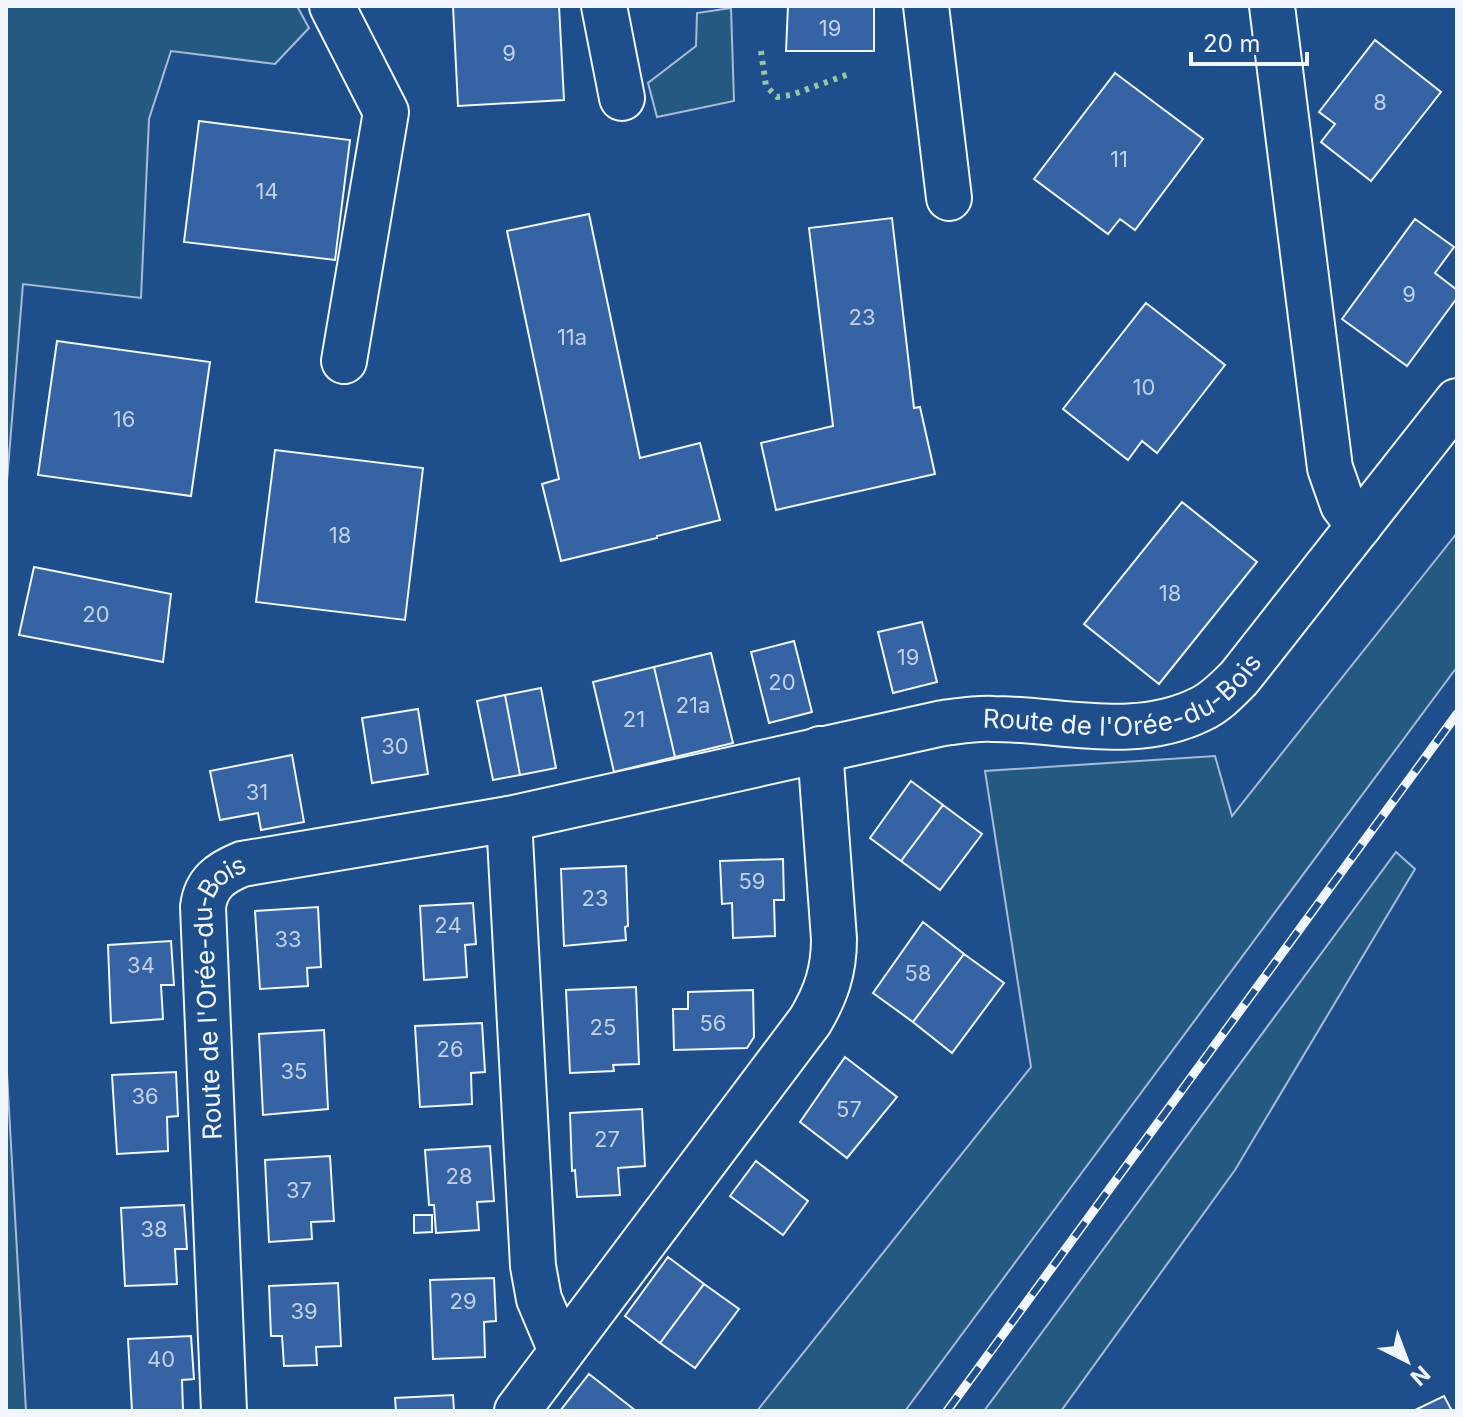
<svg xmlns="http://www.w3.org/2000/svg" width="1463" height="1417" viewBox="0 0 1463 1417" font-family="Inter,sans-serif">
  <rect width="100%" height="100%" fill="#1f4e8c"/>
  <!-- green -->
  <path fill="#245a82" stroke="#a8bbd7" stroke-width="2" d="M6,6h291l12,22 -34,36 -104,-13 -22,68 -8,179 -118,-14 -17,209z
    M731,8l3,93 -77,16 -9,-34 48,-37 1,-33z
    M1457,533v134l-552,744h-148l274,-344 -46,-296 230,-15 17,60z
    M1396,852l19,17 -180,301 -174,241h-77z
    M6,1056l20,355h-20z"/>
  <!-- building -->
  <path fill="#3563a3" stroke="#f2f6ff" stroke-width="2" d="M453,6h106l5,94 -106,6z
    M788,6h86v45h-88z
    M1375,40l66,52 -70,89 -50,-39 14,-18 -16,-12z
    M1115,73l88,66 -68,91 -15,-11 -12,15 -74,-55z
    M199,121l151,19 -15,120 -151,-18z
    M589,214l51,244 60,-15 20,77 -63,16v2l-96,23 -19,-77 17,-5 -52,-248z
    M892,218l22,190 6,-1 15,67 -159,36 -15,-67 72,-17 -24,-198z
    M1415,219l39,28 -19,26 22,17v8l-50,68 -65,-47z
    M1146,303l79,62 -68,88 -15,-12 -14,19 -65,-51z
    M57,341l153,21 -19,134 -153,-21z
    M275,450l148,18 -18,152 -149,-18z
    M1182,502l75,60 -98,122 -75,-60z
    M34,567l137,27 -8,68 -144,-27z
    M922,622l15,60 -44,11 -15,-61z
    M794,641l18,71 -43,11 -18,-71z
    M711,653l22,90 -58,14 -21,-90z
    M654,667l21,90 -61,15 -21,-90z
    M541,688l15,80 -36,7 -15,-80z
    M505,695l15,80 -27,5 -16,-79z
    M418,709l10,65 -56,9 -10,-65z
    M292,755l12,67 -43,8 -3,-17 -38,7 -10,-49z
    M911,781l32,24 -42,56 -31,-23z
    M943,805l39,29 -42,56 -39,-29z
    M783,859l1,41h-10l1,36 -42,2 -1,-35 -10,1 -2,-43z
    M626,866l2,60 -3,1 1,13 -62,6 -3,-77z
    M473,903l3,41 -11,1 2,32 -43,3 -4,-74z
    M318,907l3,60 -14,1 1,18 -48,3 -5,-78z
    M923,922l41,32 -51,68 -40,-29z
    M171,941l3,44h-13l2,34 -52,4 -3,-78z
    M964,954l40,29 -52,70 -39,-31z
    M636,987l3,77 -26,1 1,6 -44,2 -4,-83z
    M753,990l1,47 -7,11 -73,2 -1,-41h15v-17z
    M482,1023l3,49 -14,1 1,31 -52,3 -5,-81z
    M324,1030l4,79 -65,6 -4,-81z
    M845,1057l52,40 -50,61 -47,-36z
    M176,1072l2,44 -11,1 1,34 -51,3 -5,-79z
    M642,1109l3,57 -27,2 2,27 -43,2 -2,-27 -3,1 -2,-58z
    M490,1146l4,55 -17,1 2,28 -43,3 -2,-28h-5l-4,-55z
    M330,1156l4,65 -23,1 1,17 -43,3 -4,-82z
    M756,1161l52,40 -25,34 -53,-39z
    M184,1205l3,44h-12l2,35 -52,2 -4,-78z
    M414,1215h18v17l-18,1z
    M668,1257l36,27 -44,59 -35,-27z
    M494,1278l2,43 -12,1 1,35 -52,2 -3,-79z
    M338,1283l3,63 -25,1 1,18 -33,1 -2,-30h-11l-2,-50z
    M704,1284l35,25 -44,59 -35,-25z
    M191,1336l3,43 -12,1 1,31h-51l-4,-72z
    M589,1374l47,37h-76z
    M453,1395l1,16h-58l-1,-13z
    M1444,1396l8,15h-39z"/>
  <g fill="none" stroke-linecap="round" stroke-linejoin="round">
    <!-- minor casing -->
    <g stroke="#f2f6ff" stroke-width="48">
      <g id="minor">
        <path d="M332,6l54,106 -42,249"/>
        <path d="M604,6l18,92"/>
        <path d="M926,6l23,192"/>
        <path d="M1272,6l58,462 13,37 16,21"/>
        <path d="M509,819l24,447 6,33 22,52"/>
        <path id="s1" d="M224,1411l-21,-504c3,-24 17,-34 39,-43l267,-45 434,-96c17,-2 33,-5 50,-4 69,0 142,23 208,-10 15,-7 27,-20 38,-31l218,-277"/>
        <path d="M517,1411l293,-390c16,-27 24,-50 24,-82l-14,-190"/>
      </g>
    </g>
    <!-- minor -->
    <use href="#minor" stroke="#1f4e8c" stroke-width="44"/>
    <!-- rail casing -->
    <g stroke="#f2f6ff" stroke-width="9">
      <path id="rail" d="M947,1411l510,-697"/>
    </g>
    <!-- rail -->
    <use href="#rail" stroke="#1f4e8c" stroke-width="6" stroke-dasharray="18" stroke-linecap="butt"/>
    <!-- hedge -->
    <path stroke="#97c8a6" stroke-width="6" stroke-dasharray="4 6" stroke-linecap="butt" d="M761,51l5,35 11,11 14,-2 61,-22"/>
  </g>
  <g text-anchor="middle" stroke-width="6" stroke-linejoin="round" paint-order="stroke">
    <!-- number labels -->
    <g font-size="22" fill="#c3d1e8">
      <text x="830" y="36">19</text>
      <text x="509" y="61">9</text>
      <text x="1380" y="110">8</text>
      <text x="1119" y="167">11</text>
      <text x="267" y="199">14</text>
      <text x="1409" y="302">9</text>
      <text x="862" y="325">23</text>
      <text x="572" y="345">11a</text>
      <text x="1144" y="395">10</text>
      <text x="124" y="427">16</text>
      <text x="340" y="543">18</text>
      <text x="1170" y="601">18</text>
      <text x="96" y="622">20</text>
      <text x="908" y="665">19</text>
      <text x="782" y="690">20</text>
      <text x="693" y="713">21a</text>
      <text x="634" y="727">21</text>
      <text x="395" y="754">30</text>
      <text x="257" y="800">31</text>
      <text x="752" y="889">59</text>
      <text x="595" y="906">23</text>
      <text x="448" y="933">24</text>
      <text x="288" y="947">33</text>
      <text x="141" y="973">34</text>
      <text x="918" y="981">58</text>
      <text x="713" y="1031">56</text>
      <text x="603" y="1035">25</text>
      <text x="450" y="1057">26</text>
      <text x="294" y="1079">35</text>
      <text x="145" y="1104">36</text>
      <text x="849" y="1117">57</text>
      <text x="607" y="1147">27</text>
      <text x="459" y="1184">28</text>
      <text x="299" y="1198">37</text>
      <text x="154" y="1237">38</text>
      <text x="463" y="1309">29</text>
      <text x="304" y="1319">39</text>
      <text x="161" y="1367">40</text>
    </g>
    <!-- street labels -->
    <g font-size="26" fill="#f2f6ff" stroke="#1f4e8c">
      <text dy="9" stroke="none"><textPath href="#s1" startOffset="1470">Route de l'Orée-du-Bois</textPath></text>
      <text dy="9" stroke="none"><textPath href="#s1" startOffset="420">Route de l'Orée-du-Bois</textPath></text>
    </g>
  </g>
  <!-- border -->
  <rect width="1463" height="1417" fill="none" stroke="#f2f6ff" stroke-width="16"/>
  <!-- north arrow -->
  <g transform="translate(1407 1361) rotate(138)" stroke="#1f4e8c" stroke-width="6" paint-order="stroke">
  <path d="M0-6L14 30L0 20L-14 30Z" fill="#f2f6ff"/>
  <text y="-12" font-size="22" font-weight="bold" text-anchor="middle" fill="#f2f6ff">N</text>
  </g>
  <!-- scale -->
  <path d="M1191 52v12h116v-12" fill="none" stroke="#f2f6ff" stroke-width="4"/>
  <text x="1203" y="52" font-size="24" fill="#f2f6ff" stroke="#1f4e8c" stroke-width="6" paint-order="stroke">20 m</text>
</svg>
